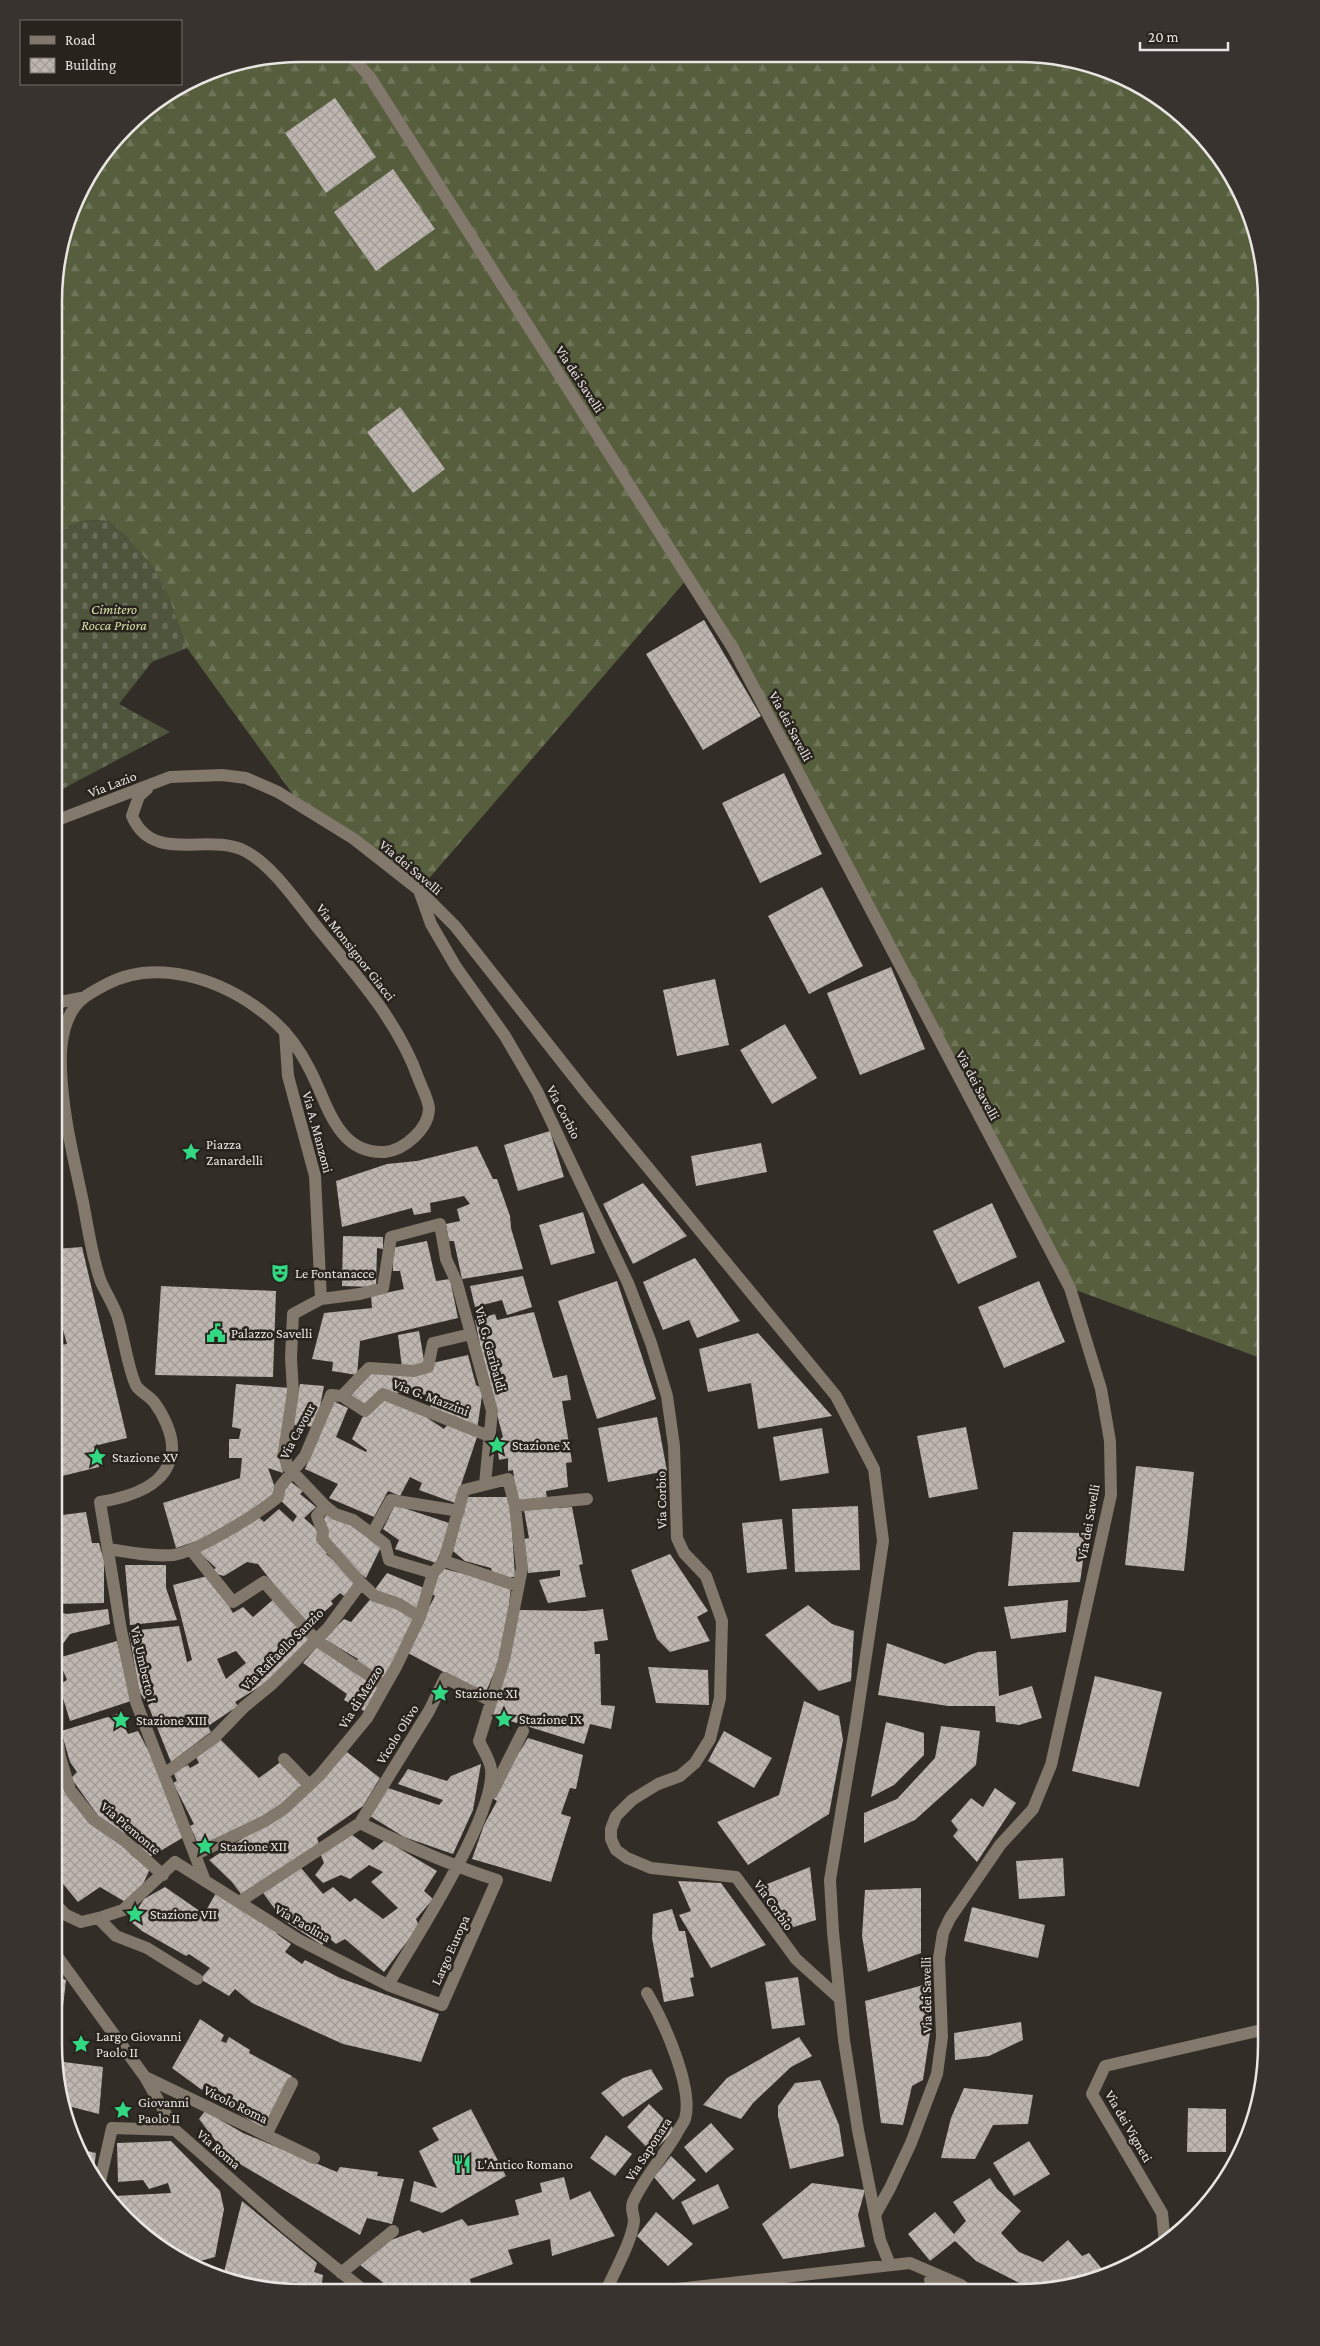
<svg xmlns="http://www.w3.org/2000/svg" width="1320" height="2346" viewBox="0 0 1320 2346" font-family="'Crimson Pro',serif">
  <defs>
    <pattern id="forest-firs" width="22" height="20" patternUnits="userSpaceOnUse" patternTransform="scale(1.25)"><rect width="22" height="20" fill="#575e3d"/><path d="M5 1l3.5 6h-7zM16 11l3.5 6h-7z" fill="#6f7559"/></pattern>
    <pattern id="cemetery-stones" width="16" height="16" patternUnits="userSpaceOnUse" patternTransform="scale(1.25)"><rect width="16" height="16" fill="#4f543d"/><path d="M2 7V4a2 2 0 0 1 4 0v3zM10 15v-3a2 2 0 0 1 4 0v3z" fill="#686c59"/></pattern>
    <pattern id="building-cross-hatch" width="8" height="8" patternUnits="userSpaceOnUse" patternTransform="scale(1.25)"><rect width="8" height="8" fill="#beb6b0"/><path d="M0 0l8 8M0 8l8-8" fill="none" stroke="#a09a95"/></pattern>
  </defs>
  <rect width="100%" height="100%" fill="#332d27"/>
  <!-- forest -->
  <path fill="url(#forest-firs)" d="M302,54l765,4 61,21 54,36 42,49 29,58 13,80v1058l-196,-72 -382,-710 -269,312 -117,-83 -115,-159 -19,-52 -40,-58 -20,-17 -20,-1 -32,10v-261l23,-77 59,-77 69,-42z"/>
  <!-- cemetery -->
  <path fill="url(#cemetery-stones)" d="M88,520l20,1 20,17 26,30 14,28 19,52 -35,14 -33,42 51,28 -115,61 1,-263z"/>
  <!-- building -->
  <path fill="url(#building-cross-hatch)" fill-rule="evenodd" d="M335,98l41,59 -50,36 -41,-60z
    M393,169l42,60 -59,42 -42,-59z
    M400,407l45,62 -32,24 -46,-61z
    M704,620l57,96 -58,34 -57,-96z
    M784,773l38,81 -62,29 -38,-80z
    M822,887l41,79 -54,28 -41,-78z
    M891,967l34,82 -65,26 -33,-82z
    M715,979l14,66 -52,11 -14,-66z
    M785,1024l32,54 -45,26 -32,-54z
    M550,1131l14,46 -46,14 -14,-46z
    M761,1143l6,29 -71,14 -5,-30z
    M477,1146l16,33h4l13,37 1,12 12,41 -61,10 -8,-38h-5l-3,-17 14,-3 -3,-12 13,-5 -6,-8 -34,7 1,9 -17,3 -2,-7 -70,19 -6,-46 51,-17 30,-3z
    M643,1183l44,53 -54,28 -30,-60z
    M992,1203l25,54 -59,27 -25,-53z
    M583,1212l12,41 -44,12 -12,-40z
    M343,1236l40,1v12l-6,-1 -1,39 -34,-1z
    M427,1241l9,40 14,-2 8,39 -98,23 -3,34 -25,-4 1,-9 -21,-3 12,-46 48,-5 -1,-12 33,-7 -4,-18h-7l-1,-23z
    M82,1247l45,191 -33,8 5,21 -45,11 1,-132 12,-2 -8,-29h-4v-66z
    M695,1258l45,63 -43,17 -8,-18 -26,10 -20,-48z
    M523,1276l9,31 -25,8 -5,-15 -27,7 -5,-21z
    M617,1281l39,118 -59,20 -39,-118z
    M1039,1281l26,61 -61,26 -26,-61z
    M161,1286l115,5 -3,86 -118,-2z
    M534,1312l19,66 14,-3 4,25 -9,1 10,61 -6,1 2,24 -22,4 1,8 -30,3 -4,-32 -5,1v-13l-9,2 -2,-18 6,-5 -19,-72 -9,-45 20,-6 2,6z
    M419,1331l6,35 -23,2 -4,-33z
    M758,1333l74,83 -74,13 -7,-46 -43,9 -9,-43z
    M468,1355l8,30 7,4 -6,41 -47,-23 3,-12 -51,-3 -16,16 -17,-9 19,-27 64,-9z
    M236,1384l54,4 -7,42 -6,27 5,4 1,12 -15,-5 10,28 -78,44 -24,8 -13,-45 77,-25 2,-20h-13v-19h10l2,-10 -9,-2z
    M300,1384l24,2 -8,41 -24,-2z
    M383,1395l43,22 18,12 4,-5 30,10 -23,69 -36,-13 3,-7 -12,-6 -10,19 -12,-5 -14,26 -45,-19 9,-14 -33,-15 28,-68 15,7 -12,29 30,15 1,-2 -15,-11 10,-21z
    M657,1417l10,54 -59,11 -10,-54z
    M966,1427l12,62 -49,9 -12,-62z
    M822,1428l7,45 -49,8 -7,-44z
    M1136,1466l58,6 -10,99 -59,-6z
    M1266,1466v30l-9,-27z
    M287,1479l16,12 -3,3 16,13 -12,11 17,15 9,17 -4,4 28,24 2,7 -12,11 -4,-3 -9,8 2,3 -26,23 -49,-63 -11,-2 -23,14 -7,-2 -4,-4 3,-2 -18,-17 57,-37 9,8 15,-13 14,13 4,-6 -19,-18z
    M467,1497h43l5,80h-21l-3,-9 -26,-7 -12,-10z
    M395,1505l57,19 -16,39 -41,-14 4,-9 -16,-11z
    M858,1506l2,64 -65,2 -3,-63z
    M572,1507l11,57 -4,1 7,32 -38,6 -9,-23 21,-4v-6l-32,3 -4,-34 5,-1 -5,-28z
    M86,1512l6,31h7l5,18v42l-50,1v-88z
    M326,1515l16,3 40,27 -16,33 -26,-20 -19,-34z
    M782,1519l5,50 -40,4 -5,-50z
    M1013,1532l74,1 -7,49 -72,4z
    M670,1554l38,57 -11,6 13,24 -40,11 -13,-13 -26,-69z
    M125,1565h41v23l11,32 -47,5z
    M441,1568l70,18 -4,39 -7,34 -15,35 -79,-42 29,-56 -3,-2z
    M387,1573l37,15 -6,22 -45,-18z
    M211,1575l22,38 10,-6 10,10 22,-19 35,43 -43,41 -32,20 3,4 -30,20 3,6 -40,30 -23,-57 -9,-14 -10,-60 50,-5 8,36 5,-2 -19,-75zM236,1651l10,12 -20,16 -9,-20z
    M373,1596l41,23 -29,62 -29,-18 2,-4 -34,-20 20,-20 7,3z
    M1068,1600l-2,32 -55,7 -7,-32z
    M808,1605l24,19 22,7 -3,50 -32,10 -54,-56z
    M108,1609l2,15 -40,10 -10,14 -6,1v-38l13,3z
    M603,1609l5,31 -14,2 1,12h5l1,51 14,1 -4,23 -21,-5 -6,20 -93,-29 28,-105 66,1z
    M117,1641l14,60 -61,20 -11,-36 8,-5 -9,-22z
    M887,1643l58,21 33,-12 18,-1 3,45 33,-10 10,32 -23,7 -23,-3 -1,-16h-47l-70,-11z
    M318,1646l63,42 -15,24 -22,-12 3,-6 -44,-31z
    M648,1667l60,3 1,35 -53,-2z
    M1095,1676l67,16 -23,95 -67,-16z
    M804,1701l35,15 4,24 -14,74 -81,51 -31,-43 62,-27z
    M118,1714l10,20 10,-3 18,34 28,72 -34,20 -23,-25 -3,3 -25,-18 -28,-39 6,-6 -7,-10 -9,-31z
    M886,1722l38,11v22l-30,30 -23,12z
    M941,1726l39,5 -4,34 -61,55 -51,23v-30l33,-14 38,-41z
    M724,1731l48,27 -18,30 -46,-27z
    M528,1738l55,17 -7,34 -6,-1 -9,26 10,3 -20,65 -79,-23 12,-34 13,-24 -6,-4z
    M220,1739l39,39 23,-17 22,24 -24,21 -45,29 -35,13 -10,-22 4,-2 -21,-41 4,-2 -4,-9 15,-7 2,3 9,-5 -4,-8z
    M347,1752l33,26 -17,28 -46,32 2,6 -78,50 -9,-12 -23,-22 39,-25z
    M54,1763l13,29 64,59 -1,3 20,15 -7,15 -16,19 -27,-16 -22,15 -24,-29z
    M481,1764l-8,46 -20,44 -49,-17 -34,-21 18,-28 51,17 4,-5 -45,-16 10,-15 39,12 4,-5z
    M995,1788l21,15 -39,59 -24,-26 5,-6 -7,-9 20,-23 12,9z
    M348,1832l25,18 12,-10 52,31 -13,20 9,8 -17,20 3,7 -35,46 -39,-33 -9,5 -7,-6 -7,7 -39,-25 -20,-27 38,-25 22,26 10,-7 17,15 5,-4 28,21 15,-11 -27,-26 12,-10 -14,-7 -19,14 -9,-4 -18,8 -8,-8 9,-12 -4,-10z
    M1063,1858l2,38 -46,3 -3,-38z
    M810,1867l6,53 -35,11 -24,-43z
    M678,1881l43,2 45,62 -55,23 -32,-53 12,-4z
    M165,1887l39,27 12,-21 63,38 -2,3 14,10 -6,8 17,12 3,-4 35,18 99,36 -18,48 -78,-18 -91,-41 -17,-14 -6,7 -29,-17 10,-11 -21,-14 -3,2 -44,-25 -12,-10 14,-22z
    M921,1888v65l-53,19 -6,-36 3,-46z
    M972,1907l73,18 -7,33 -74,-17z
    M672,1909l7,22h6l9,46 -4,1 4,18 -30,6 -12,-64 1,-24z
    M54,1976l12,4 -9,80 -3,-16z
    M798,1977l7,48 -33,4 -7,-47z
    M927,1984l3,49 -7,47 -11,6 -9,39 -22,-2 -16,-122z
    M200,2019l24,16 -3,6 5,2 3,-6 21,13 -1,3 43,23 -26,54 -46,-28 4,-8 -18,-11 -4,7 -30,-22z
    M1021,2022l2,18 -34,16 -34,4 -1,-27z
    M799,2037l13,19 -21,11 -38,36 -12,16 -38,-14 24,-27z
    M64,2062l39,5 -4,47 -35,-9 -3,-17z
    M651,2069l12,20 -40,28 -22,-24 22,-15z
    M820,2080l19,45 5,31 -54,13 -12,-53v-10l17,-23z
    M964,2088l69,7 -5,29 -35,1 -18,34 -34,-1 10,-40z
    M649,2104l26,26 -23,23 -25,-26z
    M1188,2108l38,1v43h-39z
    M471,2109l35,67 -64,37 -32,-12 4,-20 23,7 -18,-37 20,-11 -7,-12z
    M205,2111l38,22 94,39 3,-5 38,5 -1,4 27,3 -12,45 -25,-6 -7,17 -132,-78 -29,-38z
    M711,2123l23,26 -28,24 -22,-26z
    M606,2135l26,19 -17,22 -25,-18z
    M171,2141l49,50 4,18 -9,48 -15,4v8l-62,-38 -21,-24 -2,-11 56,-3 -3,-10 -19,6 -6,-9 -25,2 -1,-39z
    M1029,2141l21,33 -36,22 -21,-33z
    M79,2149l17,4 -3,23 -10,-20z
    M671,2156l25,24 -23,20 -19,-23z
    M564,2177l6,23 20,-9 25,45 -63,20 -2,-17 -42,11 5,14 -43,15 2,12h-55l-2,-6 -5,5h-17l-33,-25 31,-25 28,-10 4,3 39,-14 6,7 51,-11 -4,-15 27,-8 -2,-9z
    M990,2178l7,11 24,22 -20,22 18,19 24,10 25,-22 14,16 7,-3 18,22 -9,4 -65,11 -57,-29 -21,-20 -25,20 -22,-27 27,-22 19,22 12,-13 -13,-19z
    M812,2183l53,7 -7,25 7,32 -82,12 -21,-35z
    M718,2184l11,24 -36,17 -12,-23z
    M242,2201l75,62 -3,9 9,3 -2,15h-26l2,-8 -27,1 -47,-7z
    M656,2212l37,32 -25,22 -31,-30z
    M748,2289h28v3l-28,-1z"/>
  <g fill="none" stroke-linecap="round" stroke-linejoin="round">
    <!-- minor -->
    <path stroke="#82786b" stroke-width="12" d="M147,789l-8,7 -7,20c21,49 76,16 113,35 29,15 55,56 76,81 38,46 78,91 98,148 3,8 9,19 10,28 0,21 -25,42 -44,44 -48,3 -58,-50 -75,-82 -11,-22 -27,-43 -46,-57 -43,-34 -109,-56 -159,-28 -14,8 -26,13 -34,28 -12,22 -11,48 -9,72 3,39 13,79 21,117 5,26 9,56 18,80 5,11 12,22 16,33 6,17 12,60 20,72 4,5 12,9 17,15 9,12 19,32 18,48 -3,36 -42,47 -72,52l21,128 15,72 69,179
      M55,821l115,-44 52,-2 24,3 32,14 76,47 65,51 36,36 130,165 251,305 38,73 9,72 -27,182 -26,157 3,52 11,108 14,90 17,85 15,-27 21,-45 26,-69 5,-37 -3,-79 4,-25 7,-15 50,-73 33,-36 18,-44 60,-270 -1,-54 -9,-52 -31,-101 -336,-638 -364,-573 -21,-23
      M420,893l11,31 25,43 49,69 32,55 91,192 23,60 16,53 7,50 3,92 7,15 22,23 16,45 -2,77 -10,41 -15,24 -15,13 -22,8 -26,16 -16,16 -5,13v10l5,11 11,8 24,10 85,9 60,82 43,39
      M55,1003l26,-5
      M285,1032l3,44 27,100 6,123 -28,15 -2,44 2,34 -9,60 3,14 38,40 10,8 18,6 19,14 19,-34 68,11
      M321,1299l39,-5 23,-6 8,-51 49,-13 6,35 11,24 35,128 -7,73
      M342,1396l23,15 18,-17 106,42
      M325,1506l-8,10 6,16 -1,7 39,44
      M515,1506l72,-7
      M372,1534l13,10 4,16 44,13
      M108,1549c21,3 44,8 65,6 24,-3 86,-42 105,-58l2,-10 25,-31 26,-61 11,1 27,-28 45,3 14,-4 5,-24 38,-9
      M191,1550l42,52 31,-20 52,58 69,46
      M444,1561l74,25
      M54,1719l6,38 10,33 23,29 32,22 38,34
      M284,1759l25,26
      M164,1774l50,-36 30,-31 28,-23 56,-56 33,-45 14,13 24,8 21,13
      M492,1793l31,-62
      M196,1854l69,-33 20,-13 35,-33 47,-57 30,-53 23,-48 13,-44 11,-12 20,-71 44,-11 7,27 7,62 -18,92 -25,81c4,9 11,19 12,28 5,46 -77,172 -103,216l54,20 55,-125c-48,-15 -92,-35 -137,-57
      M239,1902l121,-79 69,-112 16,-33 46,23
      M54,1903l12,12 15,7 21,-5 21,-7 52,-48 124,78 89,45
      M98,1918l18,18 31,12 50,31
      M54,1952l91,125 30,53 110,97 78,63
      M145,2077l169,81
      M266,2135l26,-52
      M99,2186l13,-58 63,2
      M875,2215l5,25 10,25
      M1165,2244l-3,-31 -70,-119 13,-28 161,-37
      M341,2273l52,-42
      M930,2280l21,12
      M551,2291h3
      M606,2291c8,-19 26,-50 28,-70 0,-7 -4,-12 -1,-19 11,-24 29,-44 43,-67 2,-5 7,-11 9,-16 9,-31 -22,-99 -38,-126
      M659,2291l251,-28 51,22 8,7"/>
  </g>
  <!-- icons -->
  <defs>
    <g id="sight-bare" transform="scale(1.5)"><path d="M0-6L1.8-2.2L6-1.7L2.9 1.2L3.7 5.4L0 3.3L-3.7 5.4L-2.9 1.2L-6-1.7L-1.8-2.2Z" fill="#32d882" stroke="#29231e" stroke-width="2.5" paint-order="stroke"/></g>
    <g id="theatre-bare" transform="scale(1.5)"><path d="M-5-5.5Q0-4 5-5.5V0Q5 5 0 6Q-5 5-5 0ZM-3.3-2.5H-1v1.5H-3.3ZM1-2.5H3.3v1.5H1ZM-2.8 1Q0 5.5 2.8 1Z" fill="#32d882" stroke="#29231e" stroke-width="2.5" paint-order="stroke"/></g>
    <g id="civic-bare" transform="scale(1.5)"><path d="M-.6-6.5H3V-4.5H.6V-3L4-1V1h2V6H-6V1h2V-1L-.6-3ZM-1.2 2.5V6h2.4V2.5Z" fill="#32d882" stroke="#29231e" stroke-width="2.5" paint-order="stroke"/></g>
    <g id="restaurant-bare" transform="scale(1.5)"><path d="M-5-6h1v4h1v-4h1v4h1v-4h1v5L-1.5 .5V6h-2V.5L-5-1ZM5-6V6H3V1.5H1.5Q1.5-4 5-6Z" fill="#32d882" stroke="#29231e" stroke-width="2.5" paint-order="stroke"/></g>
  </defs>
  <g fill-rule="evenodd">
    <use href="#sight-bare" x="191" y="1152"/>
    <use href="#theatre-bare" x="280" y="1273"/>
    <use href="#civic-bare" x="216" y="1333"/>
    <use href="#sight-bare" x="497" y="1445"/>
    <use href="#sight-bare" x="97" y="1457"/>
    <use href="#sight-bare" x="440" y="1693"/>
    <use href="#sight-bare" x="504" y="1719"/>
    <use href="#sight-bare" x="121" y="1720"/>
    <use href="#sight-bare" x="205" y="1846"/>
    <use href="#sight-bare" x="135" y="1914"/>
    <use href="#sight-bare" x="81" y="2044"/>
    <use href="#sight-bare" x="123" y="2110"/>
    <use href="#restaurant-bare" x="462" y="2164"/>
  </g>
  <g text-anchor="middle" stroke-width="5" stroke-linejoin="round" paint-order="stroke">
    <!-- street labels -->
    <g font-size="14" fill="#e9e5e2" stroke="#29231e">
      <text transform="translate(580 379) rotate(57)" y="5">Via dei Savelli</text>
      <text transform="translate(791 726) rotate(62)" y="5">Via dei Savelli</text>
      <text transform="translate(112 784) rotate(-21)" y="5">Via Lazio</text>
      <text transform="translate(411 867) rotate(40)" y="5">Via dei Savelli</text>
      <text transform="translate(356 952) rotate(52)" y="5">Via Monsignor Giacci</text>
      <text transform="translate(978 1085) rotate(62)" y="5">Via dei Savelli</text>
      <text transform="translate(564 1112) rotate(63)" y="5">Via Corbio</text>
      <text transform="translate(318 1132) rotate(75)" y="5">Via A. Manzoni</text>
      <text transform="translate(491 1349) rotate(75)" y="5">Via G. Garibaldi</text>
      <text transform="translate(431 1397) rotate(21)" y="5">Via G. Mazzini</text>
      <text transform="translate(297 1431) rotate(-62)" y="5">Via Cavour</text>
      <text transform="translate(661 1500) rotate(-91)" y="5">Via Corbio</text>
      <text transform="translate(1088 1522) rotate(-80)" y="5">Via dei Savelli</text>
      <text transform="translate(282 1649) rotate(-45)" y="5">Via Raffaello Sanzio</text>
      <text transform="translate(144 1664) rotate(77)" y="5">Via Umberto I</text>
      <text transform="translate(360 1697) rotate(-58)" y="5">Via di Mezzo</text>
      <text transform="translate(397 1734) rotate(-58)" y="5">Vicolo Olivo</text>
      <text transform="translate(131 1828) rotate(40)" y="5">Via Piemonte</text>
      <text transform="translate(774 1905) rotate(55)" y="5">Via Corbio</text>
      <text transform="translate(303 1923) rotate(30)" y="5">Via Paolina</text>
      <text transform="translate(450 1950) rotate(-66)" y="5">Largo Europa</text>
      <text transform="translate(926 1995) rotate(-91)" y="5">Via dei Savelli</text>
      <text transform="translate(236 2104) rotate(26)" y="5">Vicolo Roma</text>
      <text transform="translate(1129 2126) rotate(60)" y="5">Via dei Vigneti</text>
      <text transform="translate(219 2149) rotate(41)" y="5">Via Roma</text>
      <text transform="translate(648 2149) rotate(-57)" y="5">Via Saponara</text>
    </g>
    <!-- park labels -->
    <g font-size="14" font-style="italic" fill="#d4e2a5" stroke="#29231e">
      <text x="114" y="614">Cimitero<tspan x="114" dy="16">Rocca Priora</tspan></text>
    </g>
    <!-- poi labels -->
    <g font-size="14" fill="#e9e5e2" stroke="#29231e" text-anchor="start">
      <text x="206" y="1149">Piazza<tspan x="206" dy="16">Zanardelli</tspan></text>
      <text x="295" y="1278">Le Fontanacce</text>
      <text x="231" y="1338">Palazzo Savelli</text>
      <text x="512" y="1450">Stazione X</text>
      <text x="112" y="1462">Stazione XV</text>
      <text x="455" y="1698">Stazione XI</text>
      <text x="519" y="1724">Stazione IX</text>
      <text x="136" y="1725">Stazione XIII</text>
      <text x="220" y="1851">Stazione XII</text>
      <text x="150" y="1919">Stazione VII</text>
      <text x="96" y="2041">Largo Giovanni<tspan x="96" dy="16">Paolo II</tspan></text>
      <text x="138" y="2107">Giovanni<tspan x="138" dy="16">Paolo II</tspan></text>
      <text x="477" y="2169">L'Antico Romano</text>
    </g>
  </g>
  <!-- crop -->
  <path d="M0 0H1320V2346H0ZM301 62H1019A239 239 0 0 1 1258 301V2045A239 239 0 0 1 1019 2284H301A239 239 0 0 1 62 2045V301A239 239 0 0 1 301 62Z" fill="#38332e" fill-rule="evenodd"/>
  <path fill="none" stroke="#e9e5e2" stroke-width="2.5" d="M301 62H1019A239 239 0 0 1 1258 301V2045A239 239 0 0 1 1019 2284H301A239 239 0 0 1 62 2045V301A239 239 0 0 1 301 62Z"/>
  <!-- legend -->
  <rect x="20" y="20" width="162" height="65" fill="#29231e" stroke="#76716c"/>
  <rect x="30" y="36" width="25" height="8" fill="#82786b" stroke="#76716c"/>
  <text x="65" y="45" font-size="15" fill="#e9e5e2">Road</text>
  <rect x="30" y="58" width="25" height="15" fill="url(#building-cross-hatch)" stroke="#76716c"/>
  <text x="65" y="70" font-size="15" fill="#e9e5e2">Building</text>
  <!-- scale -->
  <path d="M1140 42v8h88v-8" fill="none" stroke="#e9e5e2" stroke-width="2.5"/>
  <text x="1148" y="42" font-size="15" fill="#e9e5e2" stroke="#29231e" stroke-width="4" paint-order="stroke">20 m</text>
</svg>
